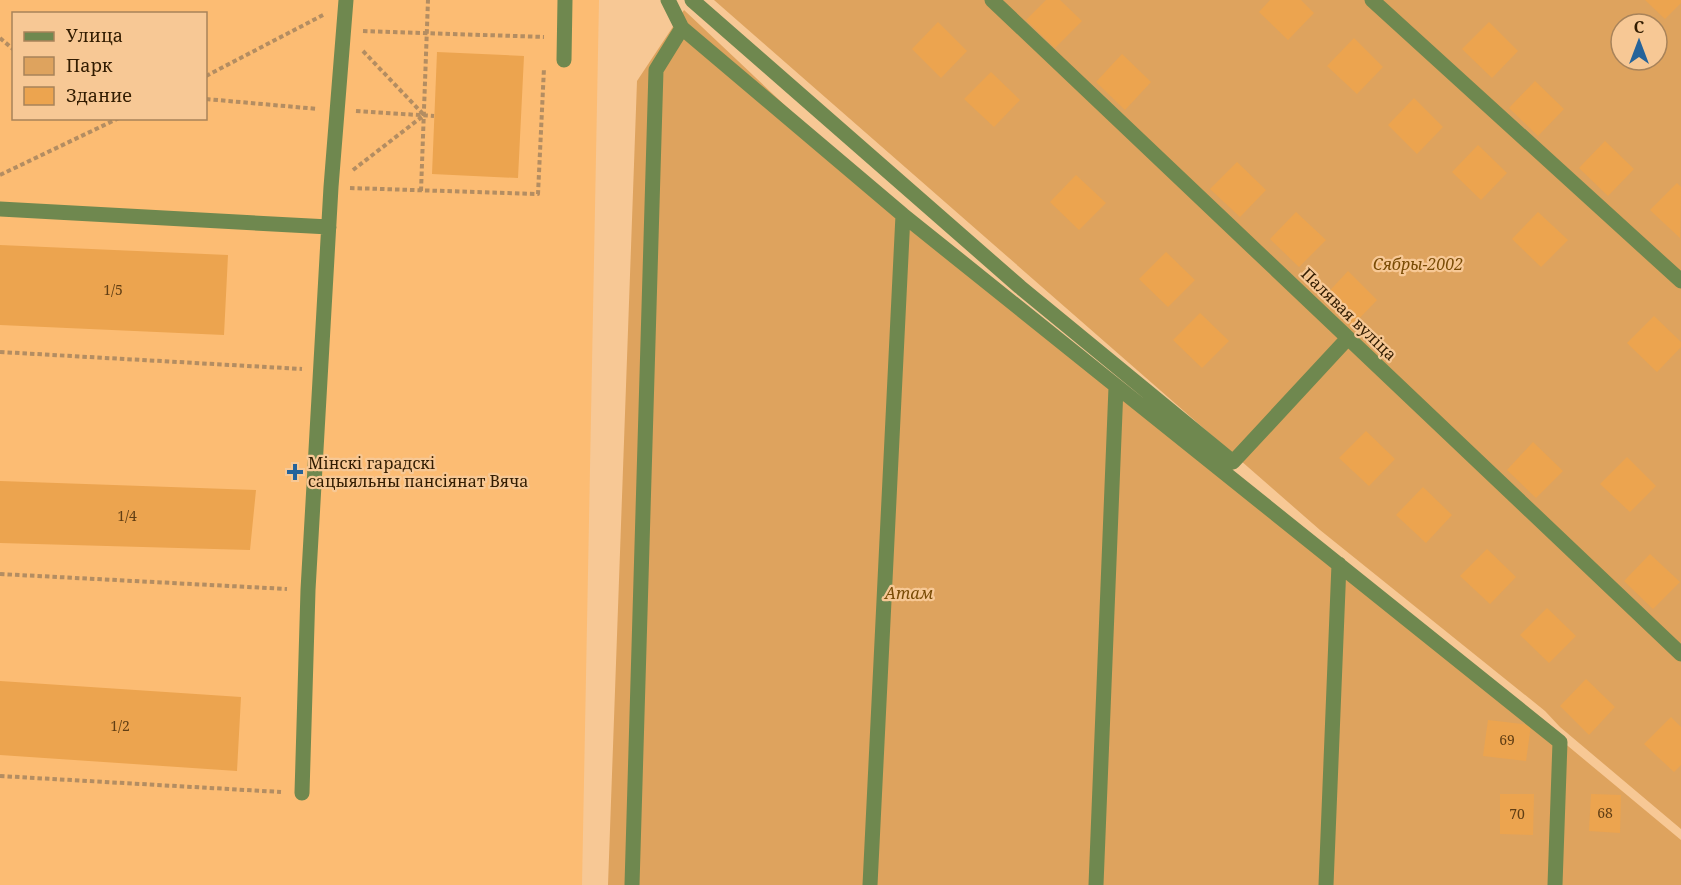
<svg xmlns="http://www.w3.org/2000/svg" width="1681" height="885" viewBox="0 0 1681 885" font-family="'Noto Serif',serif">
  <rect width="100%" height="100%" fill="#f7c895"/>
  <!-- built -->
  <path fill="#fcbc73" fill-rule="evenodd" d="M0,0h599l-17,885h-582zM14,14h192v104h-192z"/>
  <!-- green -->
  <path fill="#dea35e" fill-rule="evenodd" d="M714,0h967v829l-121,-102 -15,-16 -225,-181zM1621,24h36v36h-36z
    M684,10l201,190 636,507 160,133v45h-1073l29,-804z"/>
  <!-- building -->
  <path fill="#eca44f" d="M1046,0h14l22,21 -27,27 -29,-28z
    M1270,0h31l13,13 -26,27 -29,-28z
    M1645,0h36v3l-16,16z
    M938,22l29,29 -26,27 -29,-29z
    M1489,22l29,29 -26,27 -30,-29z
    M1354,38l29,29 -26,27 -30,-28z
    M437,52l87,4 -6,122 -86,-4z
    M1122,54l29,28 -26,28 -29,-28z
    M991,72l29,28 -26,27 -30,-28z
    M1535,81l29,28 -26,27 -29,-28z
    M1414,98l29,29 -26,27 -29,-29z
    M1605,141l29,28 -26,27 -29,-28z
    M1478,145l29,28 -26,27 -29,-28z
    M1237,162l29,28 -26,27 -30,-28z
    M1076,175l30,28 -27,27 -29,-28z
    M1677,183l4,4 -1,51 -30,-28z
    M1296,212l30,28 -27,27 -29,-28z
    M1538,212l30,28 -27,27 -29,-28z
    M0,245l228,10 -4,80 -224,-10z
    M1166,252l29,28 -27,27 -29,-28z
    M1348,271l29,29 -26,27 -29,-28z
    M1200,313l29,28 -27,27 -29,-28z
    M1654,316l27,26v5l-24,25 -30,-29z
    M1366,431l29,28 -26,27 -30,-28z
    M1533,442l30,29 -27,27 -29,-28z
    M1627,457l29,29 -26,26 -30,-28z
    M0,481l256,9 -6,60 -250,-7z
    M1423,487l29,28 -26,28 -30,-28z
    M1487,549l29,28 -26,27 -30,-28z
    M1650,554l30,28 -27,27 -29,-28z
    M1547,608l29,28 -27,27 -29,-28z
    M1586,679l29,28 -26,28 -29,-29z
    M0,681l241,16 -4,74 -237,-16z
    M1671,717l10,10v38l-7,7 -30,-28z
    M1488,720l43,5 -5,36 -43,-5z
    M1500,794h34l-1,41 -33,-1z
    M1591,794l30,1 -1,38 -31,-2z"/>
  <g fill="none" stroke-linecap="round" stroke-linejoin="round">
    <!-- path -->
    <path stroke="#b38d62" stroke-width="4" stroke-dasharray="4.5 3" stroke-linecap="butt" d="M363,31l181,6
      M0,38l14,12
      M363,51l61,64
      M206,76l119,-62
      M206,99l112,10
      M356,111l78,5
      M353,170l70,-54
      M0,175l119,-57
      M350,188l188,6 6,-126
      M421,191l7,-191
      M0,352l302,17
      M0,574l287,15
      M0,776l281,16"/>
    <!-- minor -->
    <path stroke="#6f884f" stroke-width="15" d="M692,0l328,287 213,175 115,-124
      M992,0l689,654
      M1372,0l309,281
      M682,28l221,187 657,527 -5,143
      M564,60l1,-60
      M0,209l329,18
      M302,793l6,-203 23,-403 15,-187
      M632,885l24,-815 26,-42 -14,-28
      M870,885l33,-670
      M1096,885l20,-498
      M1326,885l13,-321"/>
  </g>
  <!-- markers -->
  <path fill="#25639a" stroke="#f7c895" stroke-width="2" d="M292 463h6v6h6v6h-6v6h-6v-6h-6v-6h6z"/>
  <g text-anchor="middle" stroke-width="4.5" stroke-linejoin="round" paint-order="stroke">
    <!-- number labels -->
    <g font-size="14" fill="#603e14">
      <text x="113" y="295">1/5</text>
      <text x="127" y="521">1/4</text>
      <text x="120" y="731">1/2</text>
      <text x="1507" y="745">69</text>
      <text x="1605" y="818">68</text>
      <text x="1517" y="819">70</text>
    </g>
    <!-- park labels -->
    <g font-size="16" font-style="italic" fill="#794b05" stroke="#f7c895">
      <text x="1418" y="270">Сябры-2002</text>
      <text x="909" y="599">Атам</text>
    </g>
    <!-- street labels -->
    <g font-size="16" fill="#321c01" stroke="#f7c895">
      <text transform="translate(1349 314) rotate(44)" y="6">Палявая вуліца</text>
    </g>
    <!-- poi labels -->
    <g font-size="16" fill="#321c01" stroke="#f7c895" text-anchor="start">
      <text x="308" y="469">Мінскі гарадскі<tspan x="308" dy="18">сацыяльны пансіянат Вяча</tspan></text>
    </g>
  </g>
  <!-- legend -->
  <rect x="12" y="12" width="195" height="108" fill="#f7c895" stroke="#a8835a" stroke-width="1.5"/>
  <rect x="24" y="32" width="30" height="9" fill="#6f884f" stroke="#a8835a" stroke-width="1.5"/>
  <text x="66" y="42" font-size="18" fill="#321c01">Улица</text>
  <rect x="24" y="57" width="30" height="18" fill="#dea35e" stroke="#a8835a" stroke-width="1.5"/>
  <text x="66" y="72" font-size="18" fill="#321c01">Парк</text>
  <rect x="24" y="87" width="30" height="18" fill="#eca44f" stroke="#a8835a" stroke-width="1.5"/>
  <text x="66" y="102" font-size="18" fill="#321c01">Здание</text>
  <!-- north arrow -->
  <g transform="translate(1639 42)"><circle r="28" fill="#f7c895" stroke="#a8835a" stroke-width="1.5"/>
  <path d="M0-4.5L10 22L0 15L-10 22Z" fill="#25639a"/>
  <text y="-9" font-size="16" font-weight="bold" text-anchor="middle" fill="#321c01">С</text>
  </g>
</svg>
